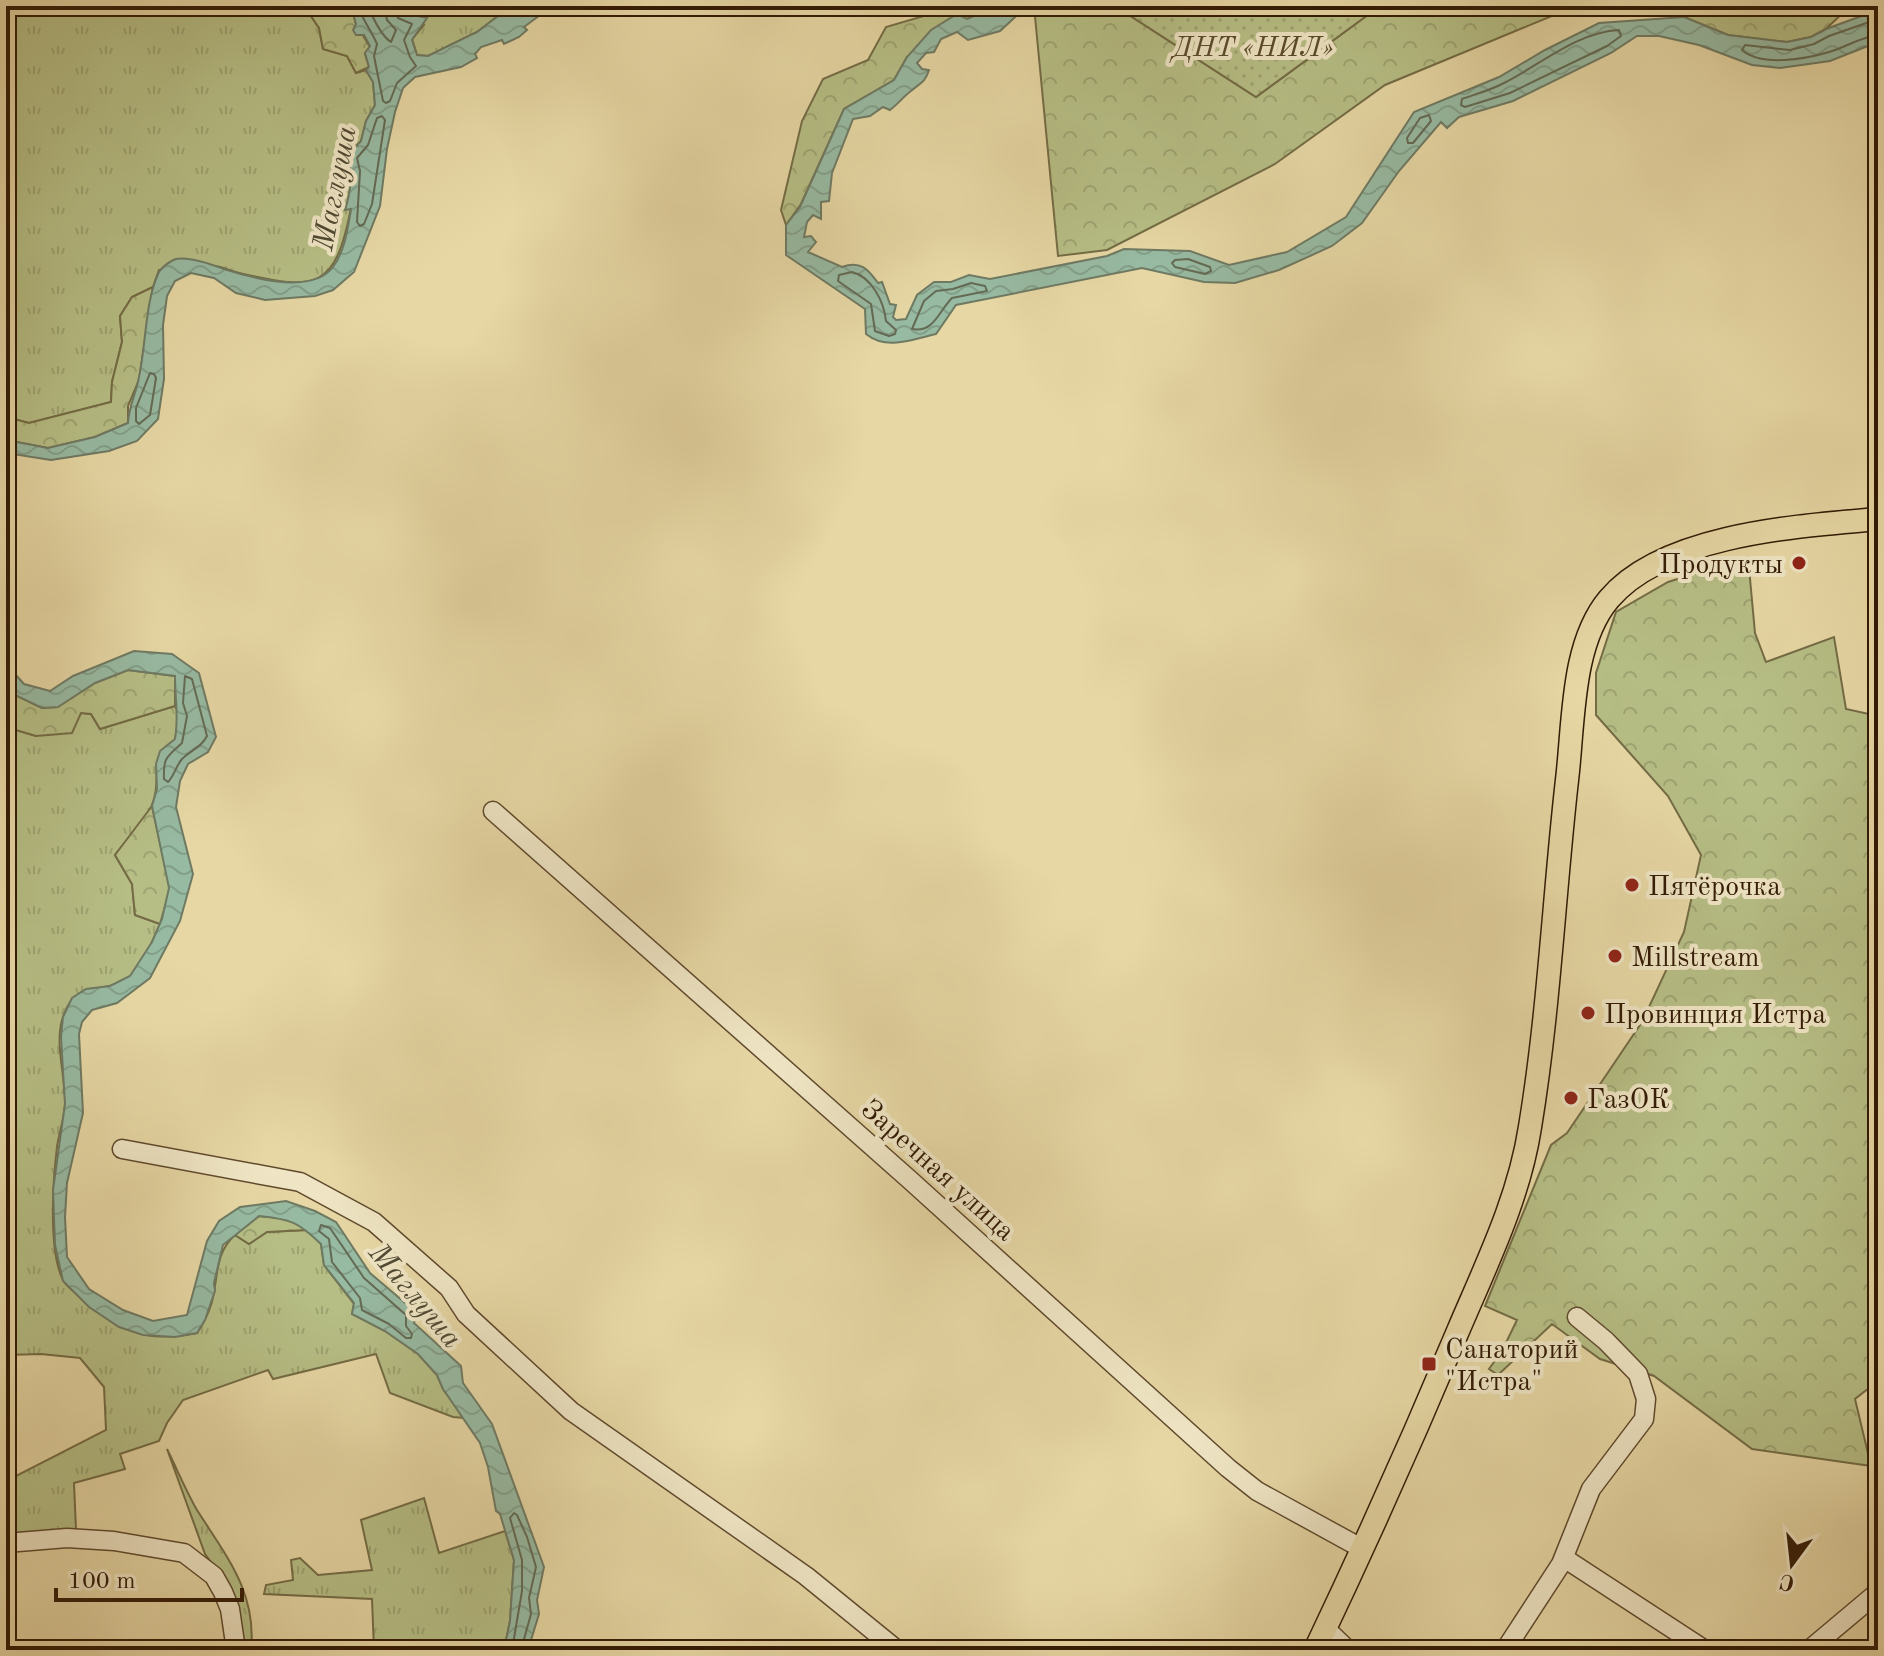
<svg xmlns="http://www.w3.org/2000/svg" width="1884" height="1656" viewBox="0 0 1884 1656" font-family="'Old Standard TT',serif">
  <defs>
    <pattern id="grass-tufts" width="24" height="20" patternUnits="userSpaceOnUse" patternTransform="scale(2)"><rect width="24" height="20" fill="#b6be85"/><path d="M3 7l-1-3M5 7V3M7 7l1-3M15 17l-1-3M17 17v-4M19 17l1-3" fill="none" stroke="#9da371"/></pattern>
    <pattern id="forest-crowns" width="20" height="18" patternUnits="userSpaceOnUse" patternTransform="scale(2)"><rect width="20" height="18" fill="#b6be85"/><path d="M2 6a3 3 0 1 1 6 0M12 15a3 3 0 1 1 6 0" fill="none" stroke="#9da371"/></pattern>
    <pattern id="garden-dots" width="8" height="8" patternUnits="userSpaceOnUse" patternTransform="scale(2)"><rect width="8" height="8" fill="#b6be85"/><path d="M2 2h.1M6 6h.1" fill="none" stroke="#9da371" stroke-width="1.8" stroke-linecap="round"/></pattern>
    <pattern id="water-waves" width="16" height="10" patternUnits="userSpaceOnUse" patternTransform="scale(2)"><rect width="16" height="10" fill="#97baa2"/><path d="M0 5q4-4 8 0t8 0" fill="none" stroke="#839f8a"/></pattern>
  </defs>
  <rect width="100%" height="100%" fill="#e6d7a4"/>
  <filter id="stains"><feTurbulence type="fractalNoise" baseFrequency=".0025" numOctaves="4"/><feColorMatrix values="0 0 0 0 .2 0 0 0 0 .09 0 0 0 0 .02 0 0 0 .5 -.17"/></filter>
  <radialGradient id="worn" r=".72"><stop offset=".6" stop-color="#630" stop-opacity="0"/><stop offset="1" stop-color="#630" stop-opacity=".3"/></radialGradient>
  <!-- grass -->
  <path fill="url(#grass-tufts)" stroke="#746c45" stroke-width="2" d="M6,6h298l15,22 4,21 24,7 9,17 10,-3 7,12 2,23 -9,16 -5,20 -13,15c5,19 3,34 -2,53l5,-1c-16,82 -34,83 -112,65 -8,-2 -16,-6 -24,-7 -17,-2 -38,3 -56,4l-6,17 -21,10 -12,19 2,26 -10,40 -1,20 -82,21 -23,-6z
    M402,6h120l-5,7 -19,3 -21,16 -49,24 -11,-1 -5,-16 12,-14 -7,-11 -14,-2z
    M175,706l4,9 -4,25c-30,17 -12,36 -22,62 -6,19 -26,37 -38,53l17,29 3,31 25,9c-7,16 -17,41 -31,53 -24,19 -51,1 -65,37 -11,28 2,61 1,91 -1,14 -6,28 -8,42 -4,33 -9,103 6,133 6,11 27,23 37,31 32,26 56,30 97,22 8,-12 15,-26 17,-41 4,-22 3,-41 21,-57l14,9 18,-12 40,-2 14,14 3,21 30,39 -2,10 33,17 33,23 19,21 6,14 22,29 -12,-1 -63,-24 -14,-39 -103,25 -5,-9 -85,30 -16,23 -8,18 -39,13 5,15 -51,14 2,47 -70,5v-54l100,-51 -2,-43 -24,-29 -39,-4 -35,1v-628l30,9 45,-23 10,1 9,15z
    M167,1449c10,20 19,42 30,61 29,46 60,82 54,140h-11l-21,-77 -14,-19z
    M424,1498l15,55 66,-22 9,29 -4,61 -6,29h-130l-2,-51 -108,-5 2,-9 27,-5 -2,-20 9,-2 18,17 54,-5 -11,-50z"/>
  <!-- forest -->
  <path fill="url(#forest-crowns)" stroke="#746c45" stroke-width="2" d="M304,6h47l5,18 14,23 -5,7 4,13 -13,6 -9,-17 -24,-7 -4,-21z
    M931,6h68l-32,13 -60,38 -13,23 -50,29 -43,95 -15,21 -5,-15 21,-89 21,-42 45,-19 18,-33 38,-11z
    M1034,6h90l2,7 130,84 124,-91h196l-191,79 -110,79 -168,86 -49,6z
    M1643,6h207l-24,23 -15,8 -24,5 -59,-7 -44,-18z
    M153,287l-14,93 -11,26v17l-33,14 -47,11 -42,-8v-23l23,6 82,-21 1,-20 10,-40 -2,-26 12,-19z
    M1748,557l7,76 11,29 68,-25 12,72 32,7v665l-23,18 16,67 -119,-17 -98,-73 -54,-17 -48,-35 -54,51 -9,-6 13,-18 15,-31 -32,-14 66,-161 16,-12 75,-111 42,-90 17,-77 -33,-59 -72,-81v-42l20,-61 52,-30z
    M128,670l47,6v30l-75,23 -9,-15 -10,-1 -9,20 -36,3 -30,-9v-42l9,10 27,13 15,-1 38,-24z
    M152,806l18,83 -10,35 -25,-9 -3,-31 -17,-29z
    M259,1216l30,3 18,11 -40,2 -18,12 -14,-9z"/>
  <!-- garden -->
  <path fill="url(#garden-dots)" stroke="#746c45" stroke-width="2" d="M1124,6h256l-124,91 -130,-84z"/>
  <!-- water -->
  <path fill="url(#water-waves)" stroke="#6f7a63" stroke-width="2" d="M351,6h51l2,7 23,5 -15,22 5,15 11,1 49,-24 21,-16 19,-3 5,-7h30l-28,21 3,3 -8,7 -15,7 -2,-4 -21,7 -6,7 2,4 -16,9 -46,10 -12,11 -8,24 -8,37 -7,57 -26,66 -21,18 -18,6 -50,4 -29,-7 -22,-15 -23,-5 -16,8 -8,15 -4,29 1,54 -6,40 -21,22 -28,10 -58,9 -45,-7v-13l42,8 47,-11 33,-14c1,-18 8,-29 11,-46 7,-32 6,-74 19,-103 2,-5 11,-13 18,-15 13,-3 35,5 48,10 28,9 88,26 109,-2 12,-16 15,-40 18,-58l-6,1c6,-19 8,-35 2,-54l14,-15 5,-20 9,-16 -2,-23 -7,-12 3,-3 -4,-14 5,-7 -6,-11h-8l-3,-5 3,-6z
    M999,6h28l-27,25 -32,9 -11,-8 -16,7 -7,13 -8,1 -9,10 5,6 7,1c-4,13 -9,13 -18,21 -7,5 -13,13 -21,19l-7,-3 -13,9 -17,3 -21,54 -3,28 -8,1v17l-8,-4 -6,7 -3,15 7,-1 5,6 -8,10 34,15c18,-7 26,2 36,16l4,-1 8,22 6,1 -3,12 3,3 10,-1 11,-24 17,-13h17l18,-7 21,4 117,-23 17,-7 66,2 39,14 58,-13 59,-35 68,-105 85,-35 46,-27 54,-27 85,-6 44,18 59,7 24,-5 15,-8 52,-19v32l-48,19 -50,7 -28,-3 -53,-20 -40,-9h-22l-26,17 -98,48 -54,16 -12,11 -6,-6 -42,49 -37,52 -30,23 -53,24 -44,13 -31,-1 -62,-14 -186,37 -20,29c-23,5 -49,17 -70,0l-1,-25 -79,-54v-30l14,-18 44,-98 50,-29 13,-23 24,-27 26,-16 10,5z
    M134,651l38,3 27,19 17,64 -8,15 -20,12 -8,17 -4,26 17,67 -13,47 -30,57 -33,25 -25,7 -10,12 -3,12 4,79 -16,70 -2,34 2,40 22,32 34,21 30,11 34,-6 20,-74 12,-20 21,-14 46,-6 29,10 21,11 34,51 47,40 -3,10 47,43 2,17 29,41 52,143 -7,33 2,14 -11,36h-24l6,-29 4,-61 -14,-46 -4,-3 -8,-44 -8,-24 -37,-54 -6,-14 -19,-21 -33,-23 -33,-17 2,-11 -30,-38 -3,-21c-23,-22 -30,-25 -62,-28l-36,29 -9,38 1,8 -10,29 -8,13 -22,4 -32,-2 -24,-8 -30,-20 -26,-26 -8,-36 -2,-55 12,-86 -4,-67 2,-20 9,-19 14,-9 24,-3 20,-10 22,-34 10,-23 7,-31 -17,-82 5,-17 -1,-25 4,-13 15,-12c4,-22 0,-40 0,-63l-47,-6 -33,13 -37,24 -16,1 -27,-13 -9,-10v-21l18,20 26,7 23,-15z"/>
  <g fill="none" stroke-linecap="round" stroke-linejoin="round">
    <!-- shore -->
    <path stroke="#646a54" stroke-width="2" d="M358,6c5,15 13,24 19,38l-3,12 9,45 3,2 4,-2 7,-18 19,-17 -6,-9 -6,-17 8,-16 -14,-6 -3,-12
      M368,6c5,12 13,30 23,36l5,-12 -9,-10 -3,-14
      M1878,19l-49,17 -15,8 -24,6 -45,-5 -3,5c19,17 64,9 87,2 17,-5 32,-15 49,-17
      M1619,30l2,6 -14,10 -97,47 -45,14 -4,-2 1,-6c14,-5 29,-9 42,-16 36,-18 73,-51 115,-53z
      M1429,115l2,6 -18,22h-5l-1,-5 13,-20z
      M382,116l3,4 -13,84 -8,20 -4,2 -3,-4 3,-51 -3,-13 11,-13 9,-27z
      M1175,260l13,-1 22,8 1,4 -6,3 -30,-7 -3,-4z
      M852,272c20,5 32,30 34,49l10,9 -1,4 -6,2 -14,-5 -4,-27 -33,-23 1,-6z
      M971,283l14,3 2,5 -35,7c-14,14 -18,35 -40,31l12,-28 12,-10 17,-2z
      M150,373l4,1 2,4 -6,37 -11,9 -3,-3v-13z
      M185,676l7,3 15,57c-6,12 -16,14 -25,23 -6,7 -8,17 -14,23l-4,-3c-1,-22 3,-22 18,-36l5,-27 -4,-13z
      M321,1225l9,3 34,50 42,37v11l6,8 -1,4h-5l-17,-14 -27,-14 -2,-12 -28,-36 -3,-23 -10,-8z
      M512,1650l10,-59v-31l-12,-42 4,-5 3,2 10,22 9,30 -7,31 2,16 -10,36"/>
    <!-- minor casing -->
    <g stroke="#5f492d" stroke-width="21">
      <path id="minor" d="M493,811l417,369 318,288 29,23 104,57
        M122,1149l178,33 74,40 75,66 17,26 105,97 235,165 91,74
        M6,1543l61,-5 47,3 70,12 30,23 9,16 7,17 6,41
        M1564,1558l141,92
        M1325,1628l23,22
        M1505,1650l56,-86 30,-75 53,-70 2,-20 -8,-25 -32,-33 -29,-24
        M1809,1650l69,-58"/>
    </g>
    <!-- major casing -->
    <g stroke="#321a05" stroke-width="25">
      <path id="major" d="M1315,1650c50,-105 98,-212 143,-319 28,-66 61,-132 72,-204 19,-115 24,-232 37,-347 7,-58 4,-136 42,-181 55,-65 190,-73 269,-80"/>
    </g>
    <!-- minor -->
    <use href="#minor" stroke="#efe5c4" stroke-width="18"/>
    <!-- major -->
    <use href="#major" stroke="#e6d7a4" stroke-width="22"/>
  </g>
  <!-- markers -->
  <g fill="#8f2418" stroke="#efe5c4" stroke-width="3">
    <circle cx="1799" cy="563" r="8"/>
    <circle cx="1632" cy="885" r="8"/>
    <circle cx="1615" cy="956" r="8"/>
    <circle cx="1588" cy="1013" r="8"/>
    <circle cx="1571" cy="1098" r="8"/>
    <rect x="1421" y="1356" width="16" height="16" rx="4"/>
  </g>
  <g text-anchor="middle" stroke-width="8" stroke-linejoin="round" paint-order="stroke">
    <!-- park labels -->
    <g font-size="28" font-style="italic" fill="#5a4b2b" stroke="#efe5c4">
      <text x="1253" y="56">ДНТ «НИЛ»</text>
    </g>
    <!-- poi labels -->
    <g font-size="28" fill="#321a05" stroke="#efe5c4" text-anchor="start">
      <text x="1783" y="573" text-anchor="end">Продукты</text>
      <text x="1648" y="895">Пятёрочка</text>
      <text x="1631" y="966">Millstream</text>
      <text x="1604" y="1023">Провинция Истра</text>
      <text x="1587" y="1108">ГазОК</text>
      <text x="1445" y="1358">Санаторий<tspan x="1445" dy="32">"Истра"</tspan></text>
    </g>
    <!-- street labels -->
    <g font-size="28" fill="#321a05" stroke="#efe5c4">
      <text transform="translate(939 1169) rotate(42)" y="10">Заречная улица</text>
    </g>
    <!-- water labels -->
    <g font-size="30" font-style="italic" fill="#504a34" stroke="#efe5c4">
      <text transform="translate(334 188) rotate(-79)" y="10">Маглуша</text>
      <text transform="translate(416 1295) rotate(50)" y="10">Маглуша</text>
    </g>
  </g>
  <!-- margin -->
  <rect width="1884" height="1656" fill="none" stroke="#e6d7a4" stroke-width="32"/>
  <rect x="8" y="8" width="1868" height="1640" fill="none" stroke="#321a05" stroke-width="4"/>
  <rect x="16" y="16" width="1852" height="1624" fill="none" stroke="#321a05" stroke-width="2"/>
  <!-- north arrow -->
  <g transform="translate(1792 1564) rotate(195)" stroke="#efe5c4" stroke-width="6" paint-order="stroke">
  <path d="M0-6L14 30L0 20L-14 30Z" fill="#321a05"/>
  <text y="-12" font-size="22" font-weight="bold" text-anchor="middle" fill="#321a05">С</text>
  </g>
  <!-- scale -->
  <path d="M56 1588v12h186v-12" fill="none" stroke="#321a05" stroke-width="4"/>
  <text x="68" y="1588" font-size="24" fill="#321a05" stroke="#efe5c4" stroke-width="6" paint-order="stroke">100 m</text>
  <rect width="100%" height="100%" filter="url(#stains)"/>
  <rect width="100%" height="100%" fill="url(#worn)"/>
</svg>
